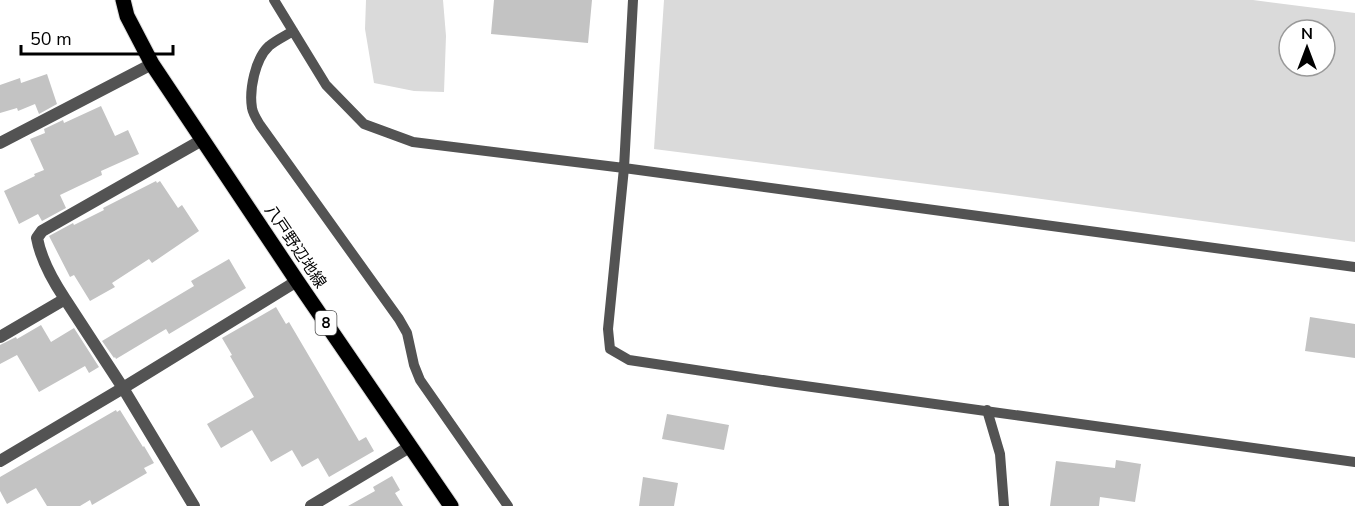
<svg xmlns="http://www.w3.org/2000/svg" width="1355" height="506" viewBox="0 0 1355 506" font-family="'Nunito Sans','Noto Sans JP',sans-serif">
  <rect width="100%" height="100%" fill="#fff"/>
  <!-- green -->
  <path fill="#dadada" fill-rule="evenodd" d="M366,0h77l3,36 -2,56 -30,-1 -40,-8 -9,-54z
    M664,0h589l102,13v229l-350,-48 -351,-45zM1289,30h36v36h-36z"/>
  <!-- building -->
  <path fill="#c3c3c3" d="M494,0h98l-4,43 -97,-9z
    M47,74l10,30 -18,10 -4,-10 -17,7 -1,-3 -17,5v-28l20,-7 1,5z
    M101,106l14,30 13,-6 11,24 -38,17 1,4 -42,20 6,13 -24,13 -4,-7 -19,10 -15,-33 31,-15 -1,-2 10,-4 -14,-31 15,-6 -1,-4 19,-9 1,3z
    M156,181l1,2 3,-2 18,27 4,-3 17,26 -47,32 -3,-4 -37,24 3,4 -25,14 -16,-26 -4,2 -21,-41 24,-13 1,2 30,-15 -1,-2z
    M229,259l17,29 -77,46 -3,-5 -50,30 -1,-2 -1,1 -12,-17 92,-55 -3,-5z
    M276,307l10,17 3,-2 70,119 7,-4 8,14 -45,26 -11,-19 -16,9 -10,-17 -21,12 -19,-32 -31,18 -14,-24 47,-27 -24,-41 2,-1 -10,-17z
    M1310,317l45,7v34l-50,-7z
    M41,325l10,17 23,-14 25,39 -10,6 -4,-7 -46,26 -22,-37 -17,9v-19l16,-8 1,2z
    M116,410l1,2 3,-2 23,37 1,-1 10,17 -10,5 3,5 -55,32 -2,-5 -10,6h-33l-11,-18 -29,16 -7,-13v-14z
    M667,414l62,11 -5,25 -62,-11z
    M1116,460l25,4 -6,38 -35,-5 -1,9h-49l6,-45 59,7z
    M392,476l8,14 -5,3 8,13h-55l27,-15 -2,-4z
    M643,477l35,6 -4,23h-35z"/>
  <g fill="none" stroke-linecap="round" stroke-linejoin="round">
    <!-- primary casing -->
    <g stroke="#dbdbdb" stroke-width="17">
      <path id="primary" d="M123,0l4,16 25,48 145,217 154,225"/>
    </g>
    <!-- service -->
    <path stroke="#535353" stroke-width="10" d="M274,0l52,85 38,39 49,18 211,26 731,99
      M633,0l-9,168 -16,161 2,20 19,11 147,22 579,80
      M293,31c-8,5 -17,9 -24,15 -14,13 -20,44 -17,62 1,6 5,12 8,17l139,194 8,14 7,32 6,15 88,126
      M987,410l13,44 4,52"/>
    <!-- minor -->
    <path stroke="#535353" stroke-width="12" d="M0,143l152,-79
      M65,299l58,89 71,118
      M0,337l65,-38c-12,-18 -24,-39 -28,-61l5,-7 160,-91
      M0,461l123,-73 174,-107
      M311,506l100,-60"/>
    <!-- primary -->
    <use href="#primary" stroke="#000" stroke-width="15"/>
  </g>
  <g text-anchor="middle" stroke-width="6" stroke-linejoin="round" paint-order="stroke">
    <!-- shield labels -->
    <rect fill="#fff" stroke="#4c4c4c" stroke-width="1.5" x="315.5" y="311" width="21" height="24" rx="4.5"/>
    <g font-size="15" font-weight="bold" fill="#000">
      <text x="326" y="328">8</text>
    </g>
    <!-- street labels -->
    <g font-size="16" fill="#000" stroke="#fff">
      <text transform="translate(296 246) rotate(56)" y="6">八戸野辺地線</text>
    </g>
  </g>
  <!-- north arrow -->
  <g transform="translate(1307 48)"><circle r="28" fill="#ffffff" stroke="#999999" stroke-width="1.5"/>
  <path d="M0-4.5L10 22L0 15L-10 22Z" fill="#000000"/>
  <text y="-9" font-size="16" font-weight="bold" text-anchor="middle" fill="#000000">N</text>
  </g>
  <!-- scale -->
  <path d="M21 45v9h152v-9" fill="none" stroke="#000000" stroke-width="3"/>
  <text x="30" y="45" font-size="18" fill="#000000" stroke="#ffffff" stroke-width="4.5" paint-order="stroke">50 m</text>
</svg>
